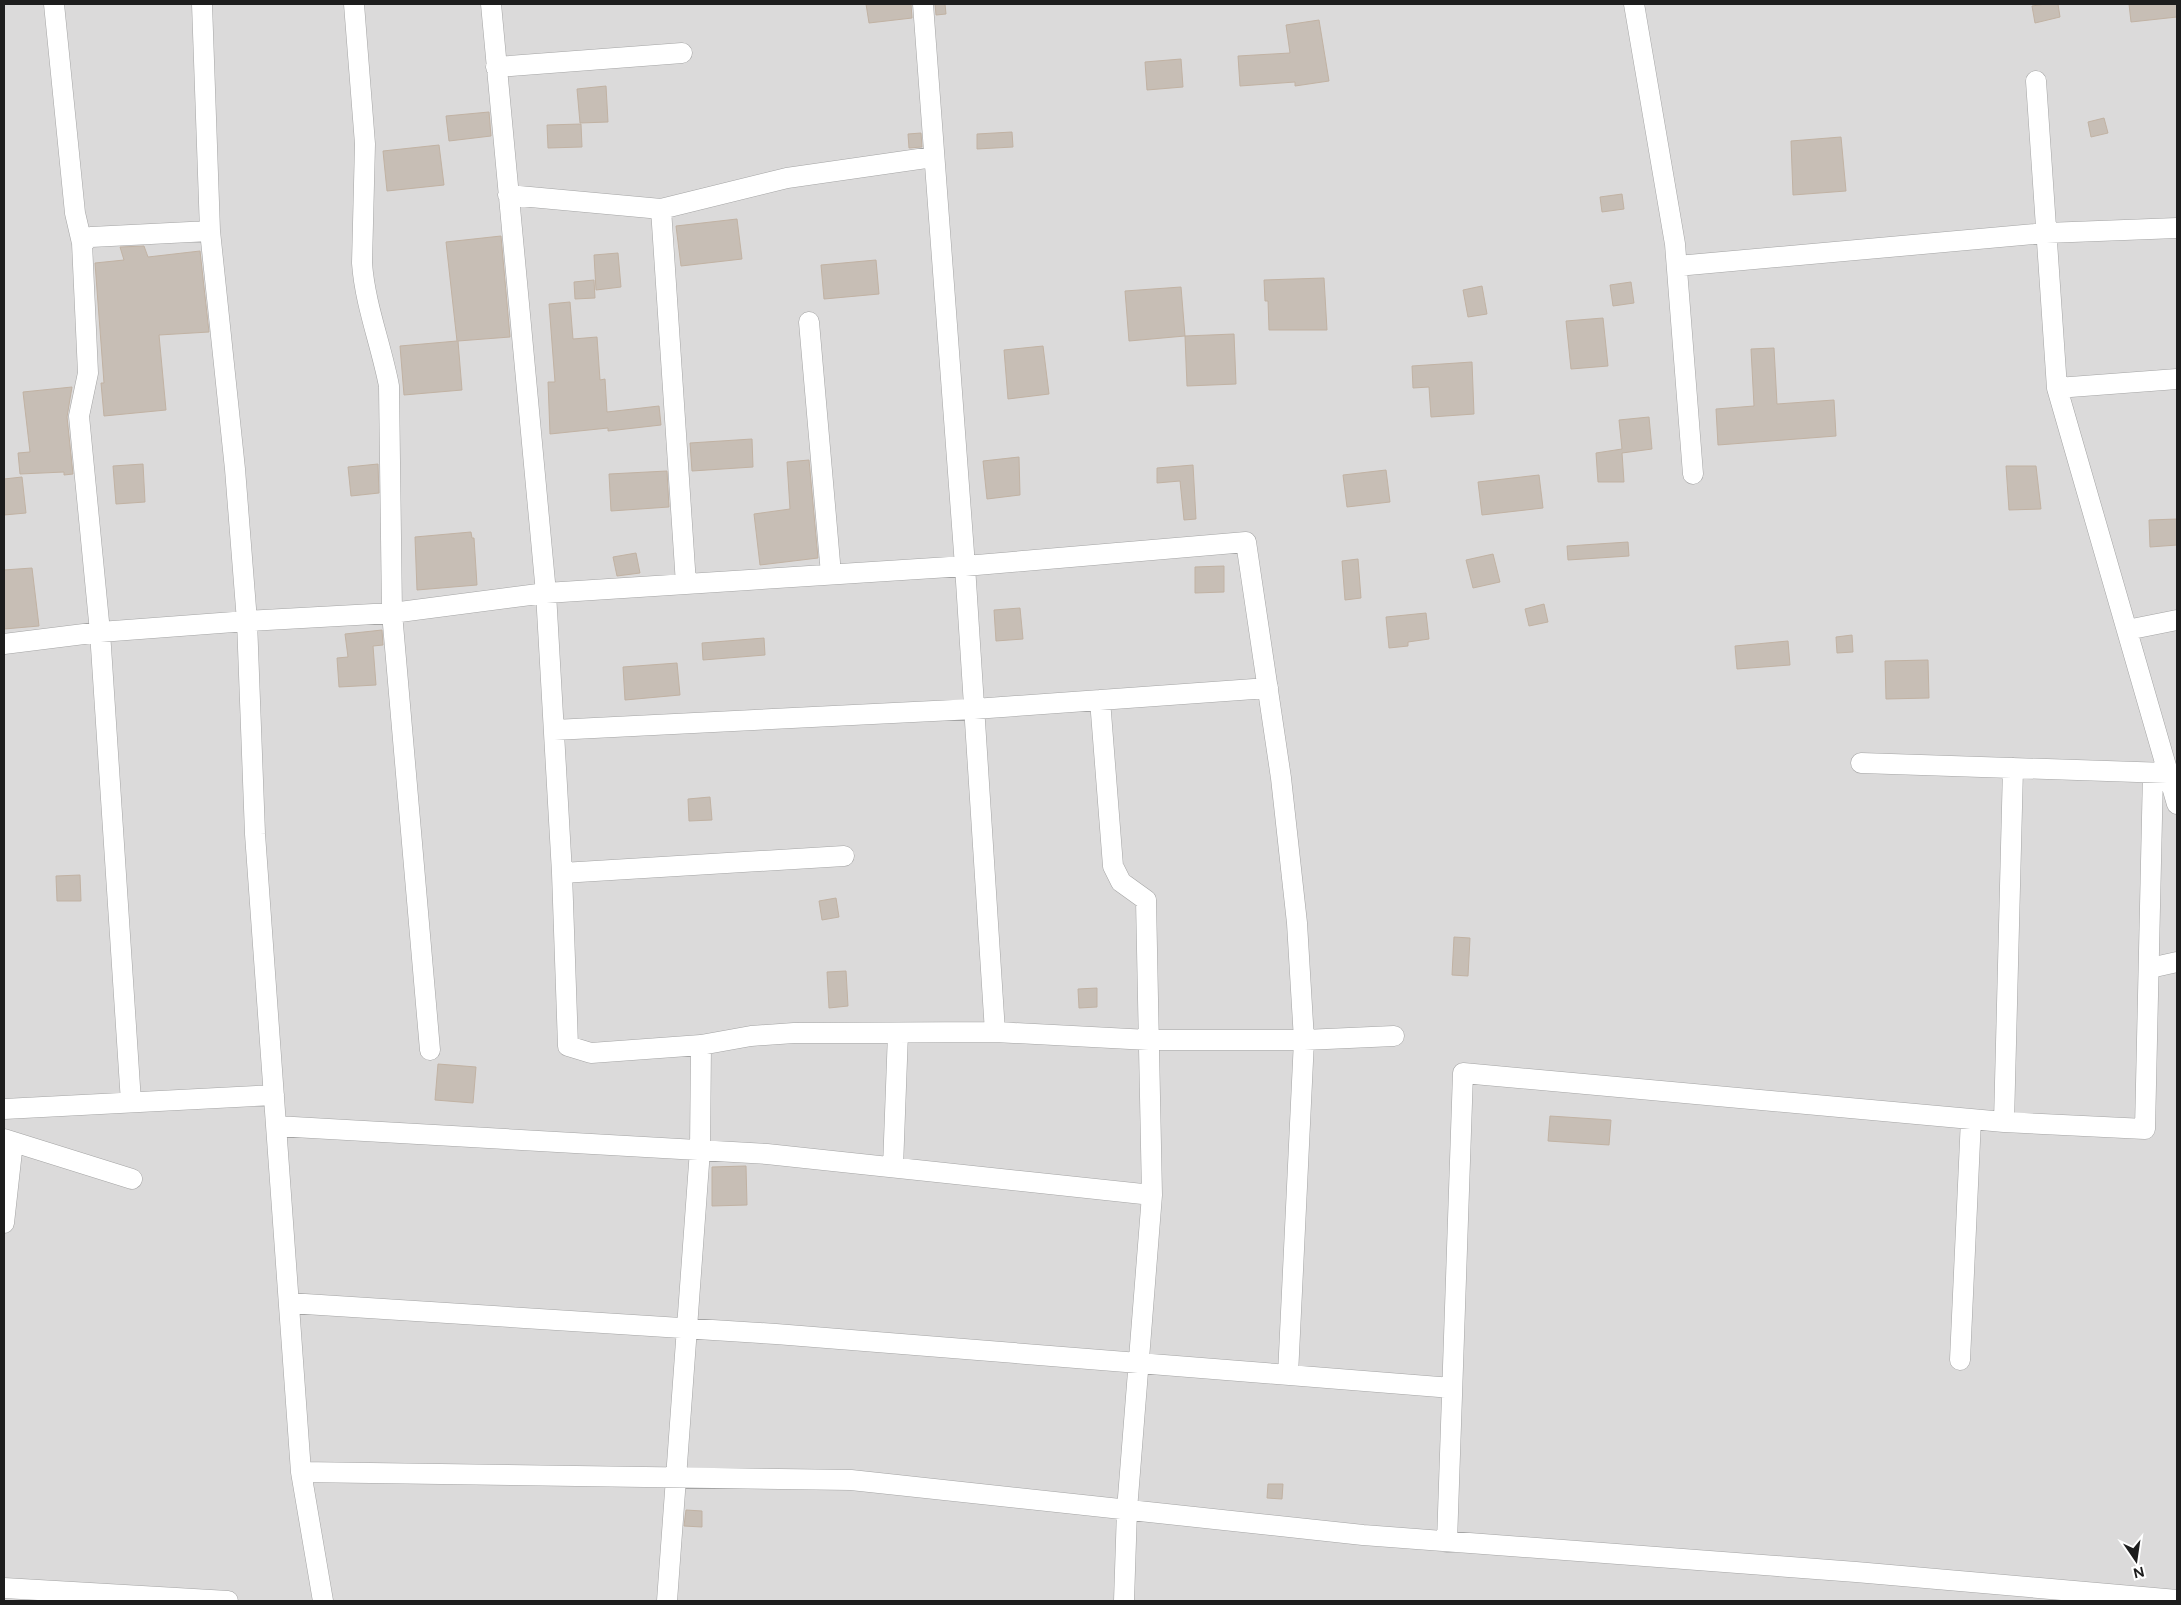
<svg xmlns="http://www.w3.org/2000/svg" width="2181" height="1605" viewBox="0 0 2181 1605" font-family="Figtree,sans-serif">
  <rect width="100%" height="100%" fill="#efebe2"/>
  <!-- residential -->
  <path fill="#dbdada" d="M4,4h2173v1597h-2173z"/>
  <!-- building -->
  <path fill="#c7beb5" stroke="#c1b2a3" d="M866,4h45l1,14 -43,5z
    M935,4h10l1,10 -10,1z
    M2046,4h12l2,13 -25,6 -3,-17z
    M2129,4h48v13l-46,5z
    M1319,20l10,61 -34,5v-4l-55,4 -2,-30 52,-3 -4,-28z
    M1181,59l2,28 -36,3 -2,-28z
    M606,86l2,36 -28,1 -3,-34z
    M489,112l2,24 -42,5 -3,-25z
    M2104,118l4,15 -17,4 -3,-15z
    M581,124l1,23 -34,1 -1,-23z
    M1012,132l1,15 -36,2v-15z
    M921,133l1,14 -13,1 -1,-14z
    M1841,137l5,54 -53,4 -2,-54z
    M439,145l5,40 -57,6 -4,-40z
    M1622,194l2,15 -22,3 -2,-15z
    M737,219l5,40 -61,7 -5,-40z
    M501,236l9,101 -52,4 4,49 -58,5 -4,-49 57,-5 -11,-99z
    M144,246l4,11 52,-6 9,81 -50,3 7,75 -62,6 -3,-33h3l-9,-120 29,-3 -4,-13z
    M618,253l3,34 -25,3 -2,-35z
    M876,260l3,34 -55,5 -3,-34z
    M1324,278l3,52h-58l-1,-29h-3l-1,-21z
    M594,280l1,18 -20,1 -1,-17z
    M1631,282l3,21 -21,3 -3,-21z
    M1482,286l5,28 -19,3 -5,-27z
    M1181,287l4,49 -56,5 -4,-50z
    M570,302l3,37 24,-2 3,43 5,-1 2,33 52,-6 2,19 -53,6v-3l-58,6 -2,-52h7l-6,-78z
    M1603,318l5,48 -37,3 -5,-48z
    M1234,334l2,50 -49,2 -2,-50z
    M1043,346l6,48 -41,5 -4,-49z
    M1774,348l3,56 57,-4 2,36 -118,9 -2,-36 38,-3 -3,-57z
    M1472,362l2,52 -43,3 -2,-30 -16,1 -1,-22z
    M72,387l-5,30 6,57 -9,1v-3l-44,2 -2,-21 12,-1 -7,-60z
    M1649,417l3,32 -30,4 2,29h-26l-2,-29 26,-4 -3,-29z
    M752,439l1,28 -61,4 -2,-28z
    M1019,457l1,38 -33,4 -4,-38z
    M809,460l9,98 -58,7 -6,-51 36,-5 -3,-47z
    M143,464l2,38 -29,2 -3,-38z
    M378,464l1,29 -28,3 -3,-29z
    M1193,465l3,54 -12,1 -4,-39 -23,2v-15z
    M2006,466h30l5,43 -32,1z
    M1386,470l4,32 -43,5 -4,-32z
    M667,471l2,36 -58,4 -2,-37z
    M1539,475l4,33 -61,7 -4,-33z
    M22,477l4,36 -22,2v-36z
    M2177,519v26l-27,2 -1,-27z
    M471,532l1,6h2l3,47 -60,5 -2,-53z
    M1628,542l1,14 -61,4 -1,-14z
    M636,553l4,20 -23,3 -4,-19z
    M1493,554l7,28 -27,6 -7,-28z
    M1358,559l3,39 -16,2 -3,-39z
    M1224,566v26l-29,1v-26z
    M32,568l7,58 -35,3v-59z
    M1544,604l4,18 -19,4 -4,-17z
    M1020,608l3,31 -27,2 -2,-31z
    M1426,613l3,26 -21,3v4l-19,2 -3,-31z
    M382,630l1,15 -10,1 3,39 -37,2 -2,-29 11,-1 -3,-23z
    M1852,635l1,17 -16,1 -1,-16z
    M764,638l1,17 -62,5 -1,-17z
    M1788,641l2,24 -53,4 -2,-23z
    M1928,660l1,38 -43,1 -1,-38z
    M677,663l3,32 -55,5 -2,-33z
    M710,797l2,23 -23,1 -1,-22z
    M80,875l1,26h-24l-1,-25z
    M836,898l3,19 -17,3 -3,-19z
    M1454,937l16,1 -2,38 -16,-1z
    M846,971l2,35 -19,2 -2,-36z
    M1097,988v19l-18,1 -1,-19z
    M438,1064l38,3 -3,36 -38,-3z
    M1550,1116l61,4 -2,25 -61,-4z
    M746,1166l1,39 -35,1v-39z
    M1268,1484h15l-1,15 -15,-1z
    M686,1510l16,1v16l-18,-1z"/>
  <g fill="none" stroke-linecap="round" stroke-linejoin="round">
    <!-- street casing -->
    <g stroke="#a4a4a4" stroke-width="21">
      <path id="street" d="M54,4l21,209 7,30
        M202,4l8,227 25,238 12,152 8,213 46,638 22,129
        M354,4l11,140 -3,119c3,42 19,81 27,123l3,227 38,437
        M491,4l55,589 16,280 6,173 23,7 110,-8 50,-9 43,-3 201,-1 154,8h155l90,-4
        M923,4l42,562 30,466
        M1634,4l41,240 18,230
        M496,67l186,-14
        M2036,81l21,307 120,416
        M508,195l153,14 126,-31 146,-21
        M661,209l25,375
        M1677,266l369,-33 131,-5
        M809,322l22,252
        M2057,388l120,-9
        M2127,630l50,-10
        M4,644l96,-12 147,-11 145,-8 154,-20 419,-27 281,-24 35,236 16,145 7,117 -16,335
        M1100,700l13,166 8,16 25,18 6,295 -25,315 -3,91
        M554,730l420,-21 294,-21
        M1861,763l306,10
        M562,873l282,-17
        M2150,968l27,-6
        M131,1102l-31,-470 -21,-216 9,-43 -6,-130 9,-6 119,-6
        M4,1109l270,-14
        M2004,1122l9,-354
        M276,1126l491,28 385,41
        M4,1139l128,40
        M893,1167l5,-134
        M4,1223l9,-81
        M289,1303l487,31 676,54
        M1960,1360l11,-241
        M301,1472l550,8 512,55 493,37 321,28
        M1447,1542l16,-469 541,49 141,7 8,-356
        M4,1588l224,13
        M667,1601l33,-451 1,-105"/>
    </g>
    <!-- street -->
    <use href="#street" stroke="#fff" stroke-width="20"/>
  </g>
  <!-- border -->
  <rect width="2181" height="1605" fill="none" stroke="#1d1d1d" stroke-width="10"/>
  <!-- north arrow -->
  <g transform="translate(2136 1560) rotate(167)" stroke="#ffffff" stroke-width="4" paint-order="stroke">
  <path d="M0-4L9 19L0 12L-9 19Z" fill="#1d1d1d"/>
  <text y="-8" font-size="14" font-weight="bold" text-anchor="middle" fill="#1d1d1d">N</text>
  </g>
</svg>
